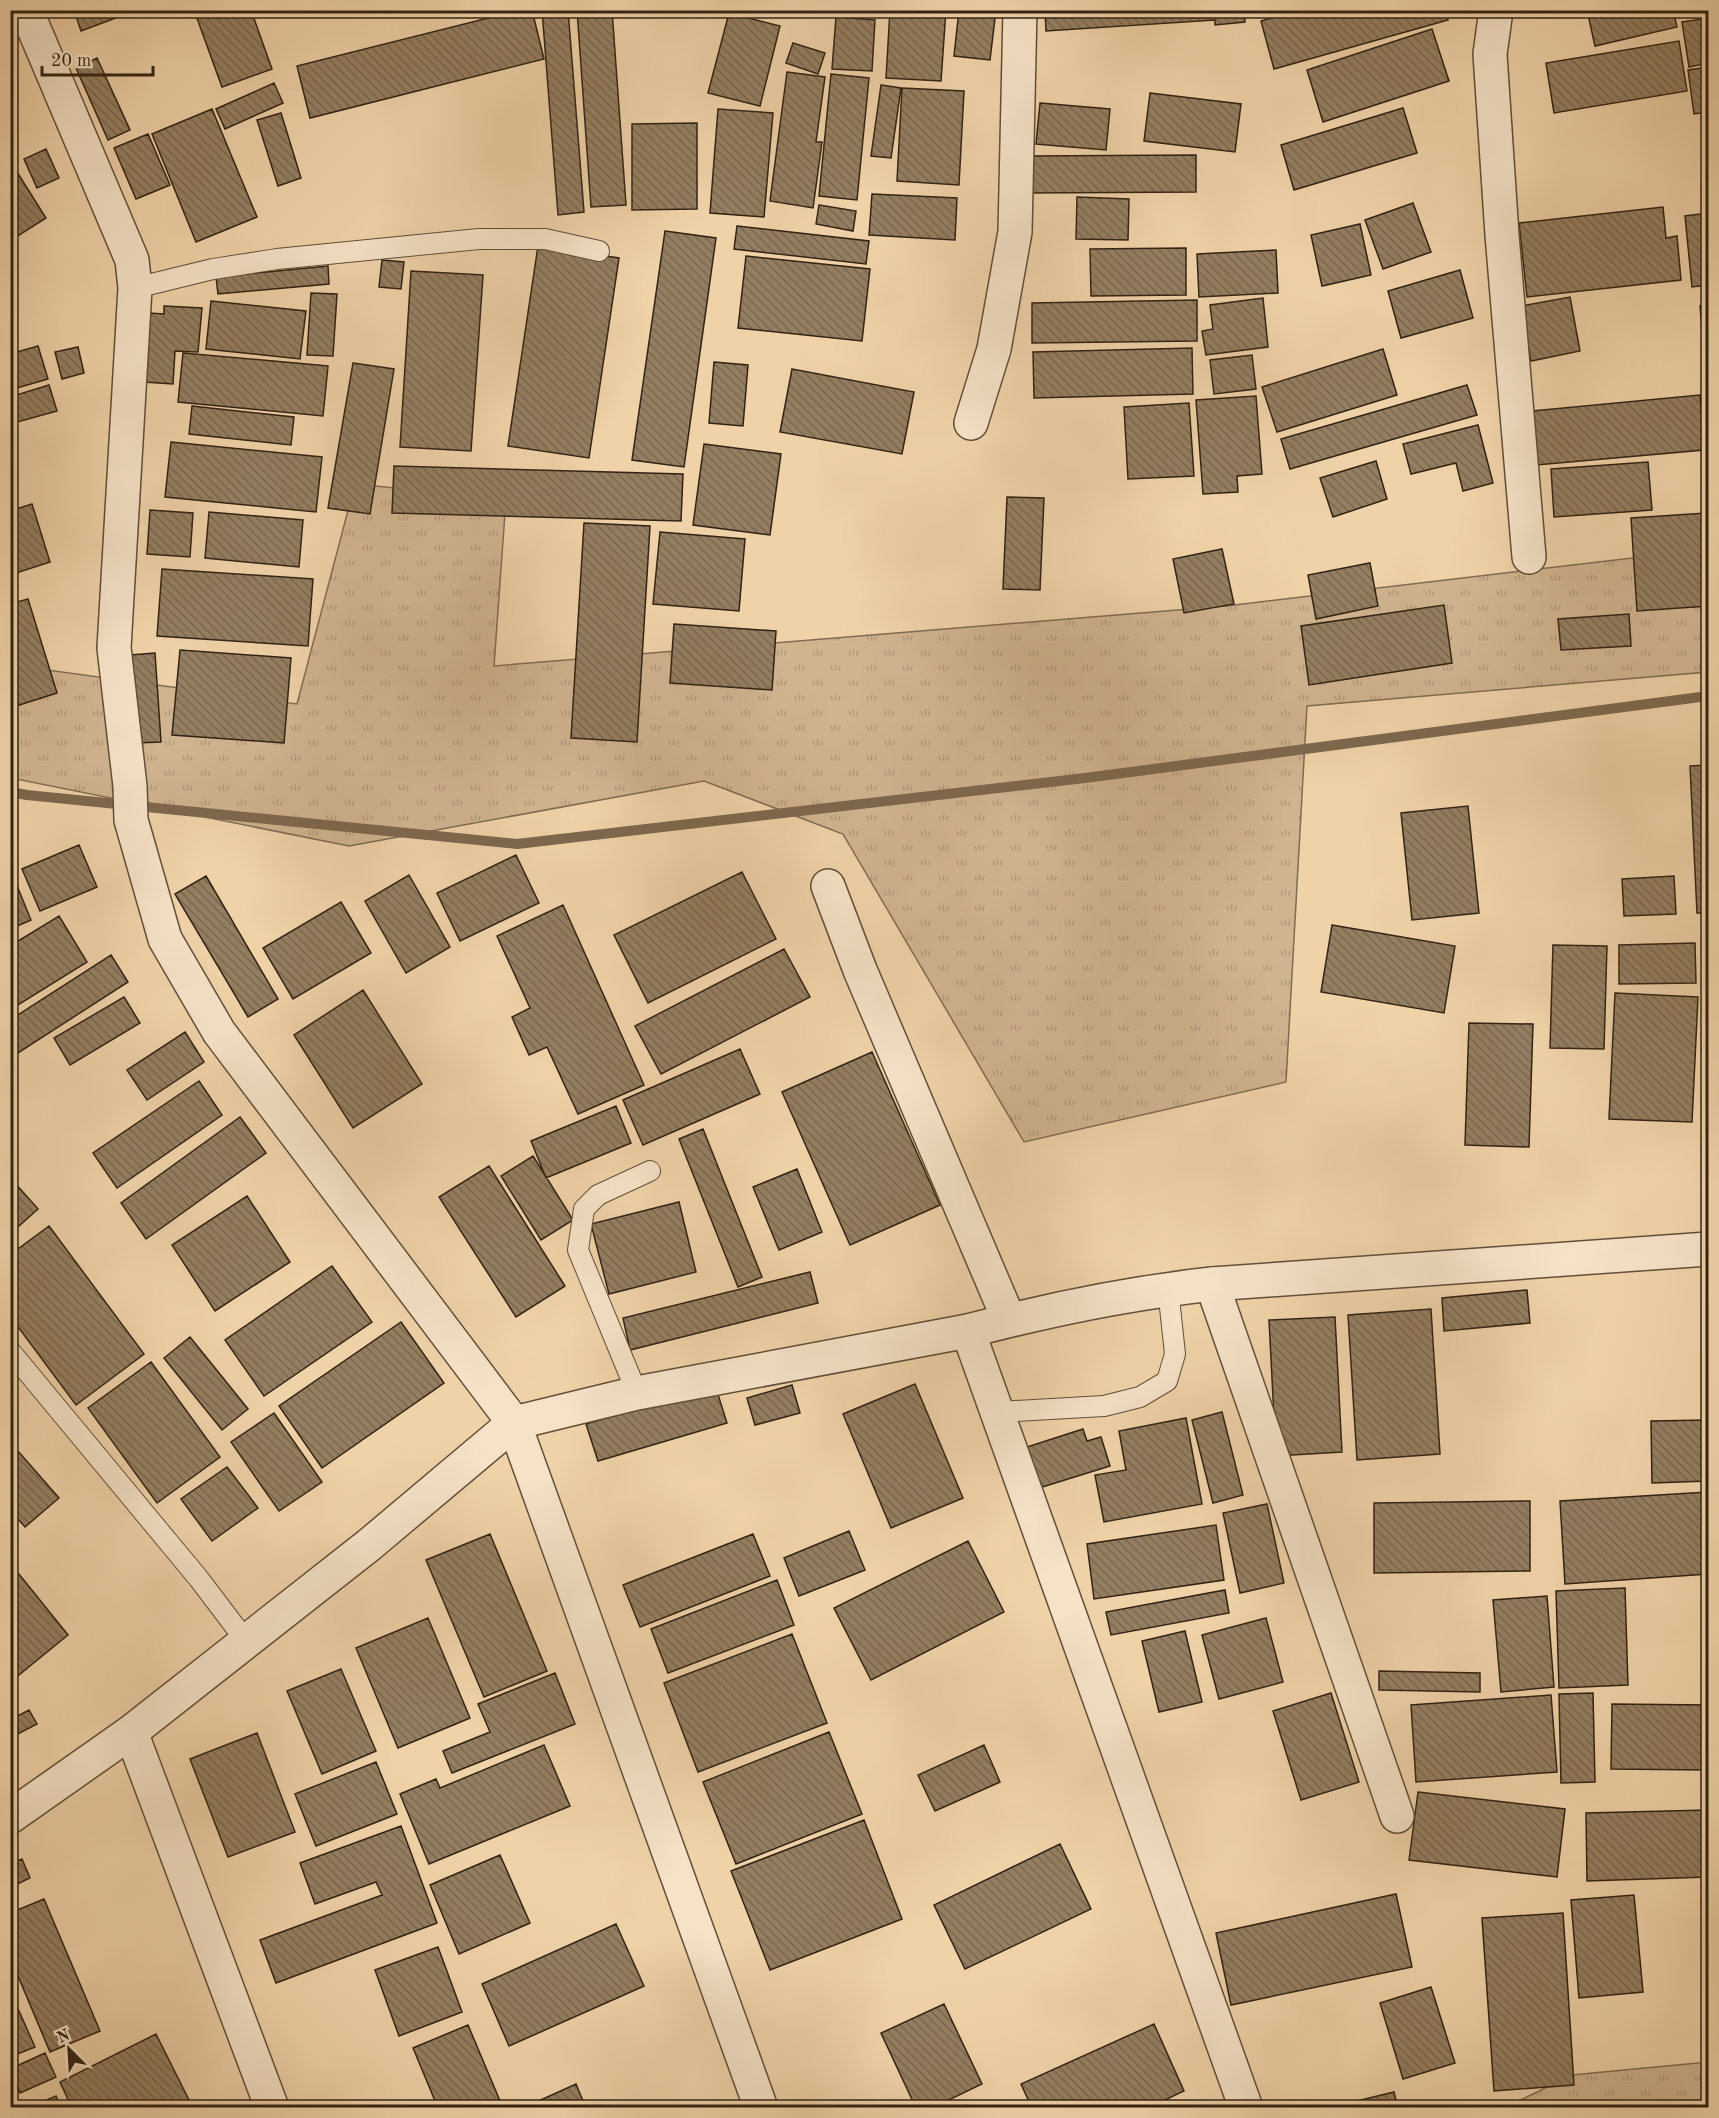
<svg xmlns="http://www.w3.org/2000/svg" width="1719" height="2118" viewBox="0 0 1719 2118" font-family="'Old Standard TT',serif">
  <defs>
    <pattern id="grass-tufts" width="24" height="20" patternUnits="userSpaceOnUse" patternTransform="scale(1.5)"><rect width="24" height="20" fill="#d0b490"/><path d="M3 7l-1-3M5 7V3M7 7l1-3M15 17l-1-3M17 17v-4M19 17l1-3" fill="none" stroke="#b39a7b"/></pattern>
    <pattern id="building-back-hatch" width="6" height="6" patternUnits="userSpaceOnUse" patternTransform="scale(1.5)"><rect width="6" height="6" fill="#947e61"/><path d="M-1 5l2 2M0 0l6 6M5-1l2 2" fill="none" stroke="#79674f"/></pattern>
  </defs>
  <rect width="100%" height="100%" fill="#f0d2a9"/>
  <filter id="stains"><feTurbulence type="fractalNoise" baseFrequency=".00333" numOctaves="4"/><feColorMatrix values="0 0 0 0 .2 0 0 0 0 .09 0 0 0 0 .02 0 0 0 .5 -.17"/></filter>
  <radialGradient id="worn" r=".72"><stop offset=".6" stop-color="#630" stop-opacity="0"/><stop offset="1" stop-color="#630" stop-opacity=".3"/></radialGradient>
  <!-- grass -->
  <path fill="url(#grass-tufts)" stroke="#806c52" stroke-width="1.5" d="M355,484l151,15 -12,167 732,-60 482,-57v123l-401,34 -21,376 -262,60 -181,-308 -139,-53 -355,65 -338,-68v-113l286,39z
    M1708,2062v45l-204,1 68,-33z"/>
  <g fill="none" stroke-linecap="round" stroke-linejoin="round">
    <!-- stream -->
    <path stroke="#7d684e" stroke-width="10" d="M10,792l17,3 490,49 568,-66 623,-82"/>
  </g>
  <!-- building -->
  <path fill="url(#building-back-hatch)" stroke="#312313" stroke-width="1.5" d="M74,10h63l-56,21z
    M194,10h57l21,59 -50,18z
    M520,10h12l12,49 -234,59 -13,-52z
    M542,10h26l16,202 -26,3z
    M577,10h35l14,195 -35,2z
    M890,10h56l-5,71 -55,-3z
    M959,10h37l-6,50 -36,-4z
    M1045,10h199l1,12 -30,3v-5l-169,11z
    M1299,10h146l3,10 -174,49 -13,-48z
    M1587,10h86l4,17 -82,19z
    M729,13l51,13 -20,80 -52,-13z
    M836,17l39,3 -3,51 -40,-2z
    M1708,18v45l-19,4 -7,-45z
    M1432,29l17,52 -126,41 -16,-52z
    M1679,41l8,50 -133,22 -8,-50z
    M793,43l32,10 -7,21 -32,-11z
    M97,58l33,72 -22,10 -32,-72z
    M1708,67v45l-14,2 -6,-44z
    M787,72l38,5 -9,65h6l-9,66 -43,-7z
    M831,74l38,4 -12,122 -38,-4z
    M274,83l9,20 -58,26 -9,-20z
    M881,85l20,3 -10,70 -20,-2z
    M902,88l62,3 -5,94 -62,-4z
    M1150,93l91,11 -6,48 -91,-11z
    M1040,103l70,6 -4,41 -70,-6z
    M1403,108l14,45 -123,37 -13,-45z
    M212,109l45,108 -61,25 -44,-108z
    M718,109l55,4 -9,104 -54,-4z
    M281,113l20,65 -23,8 -21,-66z
    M697,123v86l-65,1v-86z
    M148,134l22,51 -34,14 -22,-51z
    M46,149l13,29 -22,10 -13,-29z
    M1196,155v37l-169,1v-37z
    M17,172l29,46 -36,23v-65z
    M872,194l85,4 -2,42 -86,-5z
    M1077,197l52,2 -1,41 -52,-1z
    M1413,203l18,49 -48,17 -18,-49z
    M819,205l37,6 -3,20 -37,-7z
    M1663,207l3,31 11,-2 4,44 -154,17 -8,-74z
    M1708,213v72l-16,2 -7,-71z
    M1360,224l11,51 -49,11 -11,-51z
    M737,226l132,15 -3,23 -132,-15z
    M665,231l51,7 -32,229 -52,-7z
    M538,246l81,12 -30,200 -81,-12z
    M1186,248v47l-95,1 -1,-47z
    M1276,250l2,43 -79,4 -2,-43z
    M746,256l124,13 -8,72 -124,-13z
    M382,260l22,2 -3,27 -22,-2z
    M328,266l1,18 -111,10 -2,-17z
    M1460,270l13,48 -72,20 -13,-47z
    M411,271l72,4 -12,176 -71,-4z
    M311,293l26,1 -4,62 -26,-1z
    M1570,297l10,54 -49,10 -10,-55z
    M1263,298l5,49 -62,8 -4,-24 11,-2 -3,-24z
    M1197,300v41l-165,2v-40z
    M211,301l95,10 -6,48 -94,-10z
    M1708,305v78h-2l-6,-77z
    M164,306l38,2 -4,44 -23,-1 -2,33 -29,-2 5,-69 15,1z
    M38,346l10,33 -38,11v-36z
    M78,347l6,26 -22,6 -7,-27z
    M1192,348l1,46 -159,4 -1,-46z
    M1383,349l14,46 -120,37 -15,-45z
    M183,353l145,13 -5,50 -145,-14z
    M1252,355l4,34 -42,5 -4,-34z
    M714,362l34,3 -5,61 -34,-3z
    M353,363l41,6 -24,145 -42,-6z
    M792,369l122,23 -12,62 -122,-22z
    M49,385l8,26 -47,13v-27z
    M1467,385l10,30 -187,54 -9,-30z
    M1700,395l4,55 -179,16 -4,-54z
    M1256,396l6,78 -25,2 1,16 -35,2 -7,-94z
    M1189,403l5,73 -66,3 -4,-72z
    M192,406l102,11 -3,28 -102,-11z
    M1478,425l15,58 -30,8 -7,-28 -45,11 -8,-30z
    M171,442l151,15 -6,55 -151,-15z
    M704,444l77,10 -11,81 -77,-10z
    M1376,461l11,38 -54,18 -13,-39z
    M1648,462l4,48 -98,7 -3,-48z
    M394,466l289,8 -2,47 -289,-8z
    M1007,497l37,1 -4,92 -37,-1z
    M32,504l18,58 -40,13v-64z
    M150,510l43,3 -3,44 -43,-3z
    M209,512l94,8 -4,47 -94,-9z
    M1706,513l2,93 -71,5 -6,-93z
    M584,523l66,3 -13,216 -66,-4z
    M660,532l85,7 -6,72 -86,-7z
    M1222,549l12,55 -50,9 -11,-54z
    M1370,563l8,43 -62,13 -8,-44z
    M162,569l151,10 -5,67 -151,-10z
    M28,599l29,94 -47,15v-104z
    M1444,605l8,58 -143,22 -8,-59z
    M1629,614l2,32 -70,4 -3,-31z
    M674,624l102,7 -4,59 -102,-7z
    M180,650l111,8 -7,85 -112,-8z
    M155,653l6,89 -26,1 -5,-88z
    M1708,765v148h-11l-7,-147z
    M1468,806l11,107 -67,7 -11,-107z
    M79,845l18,42 -57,24 -18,-42z
    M516,855l23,48 -79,38 -23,-48z
    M11,871l20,49 -21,9v-58z
    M742,872l34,67 -128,64 -34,-68z
    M409,875l41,72 -44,26 -41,-72z
    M206,876l72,123 -30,18 -73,-123z
    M1674,876l2,38 -52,2 -2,-37z
    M341,902l30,51 -78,46 -30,-51z
    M563,905l81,180 -66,29 -31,-67 -18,8 -17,-38 18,-9 -33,-72z
    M59,916l28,46 -77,48v-64z
    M1332,925l123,21 -11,67 -123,-21z
    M1695,943l1,40 -77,1v-39z
    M1553,945l54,1 -3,103 -54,-1z
    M784,949l26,48 -149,77 -26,-48z
    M111,955l17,27 -118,76v-38z
    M363,990l59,94 -69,44 -59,-93z
    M1615,993l83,4 -6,125 -83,-3z
    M124,997l16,26 -70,42 -16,-27z
    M1469,1023l64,1 -4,123 -64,-2z
    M185,1032l19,30 -57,38 -20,-30z
    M740,1049l20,45 -117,51 -20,-45z
    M872,1052l68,153 -90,40 -68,-153z
    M199,1081l23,34 -105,73 -24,-35z
    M616,1106l15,37 -85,35 -15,-37z
    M240,1117l26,36 -120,86 -25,-36z
    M703,1129l59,148 -24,10 -59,-148z
    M533,1156l40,64 -32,20 -40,-64z
    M489,1166l76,120 -49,31 -77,-120z
    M797,1169l25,63 -43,18 -26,-63z
    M14,1182l24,27 -28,25v-49z
    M247,1196l43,66 -75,49 -43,-66z
    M679,1202l17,70 -87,22 -18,-70z
    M49,1226l95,128 -68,51 -66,-89v-61z
    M332,1266l40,56 -108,74 -39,-56z
    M810,1272l8,31 -188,47 -7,-32z
    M1527,1290l3,33 -86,8 -2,-33z
    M1431,1309l9,145 -83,6 -9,-145z
    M1335,1317l7,135 -66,4 -7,-136z
    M401,1322l43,61 -122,85 -43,-62z
    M190,1337l58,72 -26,21 -58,-72z
    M151,1362l69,95 -63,46 -69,-95z
    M915,1384l48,114 -72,30 -48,-114z
    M715,1385l12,38 -129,38 -12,-37z
    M792,1385l8,28 -45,12 -8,-27z
    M1222,1412l21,83 -30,8 -21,-83z
    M274,1413l48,69 -43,29 -48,-69z
    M1186,1418l16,86 -98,18 -9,-47 31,-5 -7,-39z
    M1708,1420v61l-56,2 -1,-62z
    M1083,1429l4,12 14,-4 9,29 -71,22 -12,-41z
    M10,1442l49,56 -34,29 -15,-17z
    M227,1467l31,41 -46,33 -31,-42z
    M1708,1492v82l-143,10 -5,-83z
    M1530,1501v70l-156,2v-70z
    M1267,1504l17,79 -44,10 -17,-80z
    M1216,1525l8,55 -130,19 -7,-55z
    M849,1531l16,39 -66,26 -15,-38z
    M490,1534l57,137 -63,26 -58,-137z
    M753,1534l17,42 -130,51 -17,-42z
    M968,1541l36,71 -133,68 -37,-72z
    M10,1563l58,72 -54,44 -4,-4z
    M777,1580l17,45 -126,48 -17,-44z
    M1625,1588l3,97 -69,3 -3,-97z
    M1225,1590l4,23 -118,22 -5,-23z
    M1547,1596l7,91 -53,5 -8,-92z
    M428,1618l42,100 -72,30 -42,-100z
    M1266,1618l17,64 -64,17 -17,-64z
    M1185,1631l17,71 -43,10 -17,-71z
    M792,1634l35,89 -129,49 -34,-89z
    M341,1669l35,82 -54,23 -35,-83z
    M1379,1671l101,2v19l-101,-2z
    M555,1673l20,51 -123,49 -9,-22 47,-19 -12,-28z
    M1331,1693l28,89 -58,18 -28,-89z
    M1593,1693l2,89 -34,1 -2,-89z
    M1551,1695l6,77 -141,10 -5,-77z
    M1612,1704l96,1v65l-97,-1z
    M29,1710l8,14 -27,14v-18z
    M829,1732l33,82 -126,50 -33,-82z
    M257,1733l38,99 -67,25 -38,-98z
    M544,1745l26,61 -141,58 -29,-70 36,-15 4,9z
    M984,1745l16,37 -65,29 -17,-36z
    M376,1762l21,52 -81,32 -21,-52z
    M1418,1792l147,17 -8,68 -148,-17z
    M1708,1810v67l-121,4 -1,-68z
    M864,1820l38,99 -132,51 -39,-99z
    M401,1826l36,97 -161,60 -16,-43 122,-45 -6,-13 -61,22 -15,-41z
    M1060,1844l31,65 -126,60 -31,-64z
    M500,1855l30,68 -71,31 -29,-69z
    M22,1859l8,19 -19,9 -1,-23z
    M1396,1894l16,73 -181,38 -15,-72z
    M1634,1895l9,97 -64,6 -8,-98z
    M44,1899l56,132 -50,21 -40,-95v-44z
    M1563,1913l11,172 -80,6 -12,-173z
    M616,1924l28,62 -135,60 -27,-62z
    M438,1947l24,65 -63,24 -24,-66z
    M10,1982l5,9 -4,2 24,54 -25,10z
    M1431,1987l24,76 -52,16 -23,-76z
    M944,2004l38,80 -50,24h-16l-35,-75z
    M1154,2024l30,67 -36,17h-116l-11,-24z
    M468,2025l35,83h-65l-25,-60z
    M156,2034l36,72 -4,2h-116l-12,-26z
    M45,2053l11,24 -36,16 -10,-24z
    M576,2084l10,24h-63z
    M1394,2092l4,16h-70z
    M13,2096l5,12h-8v-11z
    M56,2096l5,12h-33z"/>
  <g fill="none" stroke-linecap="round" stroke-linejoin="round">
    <!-- service casing -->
    <g stroke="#614f38" stroke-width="22">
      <path id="service" d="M135,288l78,-19 64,-10 202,-20h66l54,12
        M10,1351l189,228 47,62
        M637,1393l-59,-143 6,-41 14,-14 52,-24
        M997,1412l107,-6 36,-9 27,-16 8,-27 -7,-65"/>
    </g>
    <!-- minor casing -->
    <g stroke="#614f38" stroke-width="36">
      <path id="minor" d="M26,10l106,250 3,28 -21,360 16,138 1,34 34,119 54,93 295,391 247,685
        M1496,10l-6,44 12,181 27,322
        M971,423l23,-74 21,-117 5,-222
        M828,886l32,84 149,350
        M1212,1284l185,532
        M968,1331l278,777
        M131,1732l141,376"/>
    </g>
    <!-- tertiary casing -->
    <g stroke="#614f38" stroke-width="36">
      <path id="tertiary" d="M10,1817l121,-85 238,-187 145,-122 123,-30 331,-62c79,-21 162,-38 244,-47l496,-35"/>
    </g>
    <!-- service -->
    <use href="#service" stroke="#f5e2c7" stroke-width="20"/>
    <!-- minor -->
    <use href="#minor" stroke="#f5e2c7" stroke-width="33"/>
    <!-- tertiary -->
    <use href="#tertiary" stroke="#f5e2c7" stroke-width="33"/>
  </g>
  <!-- margin -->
  <rect width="1719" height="2118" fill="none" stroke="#f0d2a9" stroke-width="36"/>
  <rect x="12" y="12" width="1695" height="2094" fill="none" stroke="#312313" stroke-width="3"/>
  <rect x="18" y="18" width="1683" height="2082" fill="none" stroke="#312313" stroke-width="1.5"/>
  <!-- north arrow -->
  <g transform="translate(69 2049) rotate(336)" stroke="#f5e2c7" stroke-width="4.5" paint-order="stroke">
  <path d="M0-4.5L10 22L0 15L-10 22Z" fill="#312313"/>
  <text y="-9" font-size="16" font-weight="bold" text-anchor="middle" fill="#312313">N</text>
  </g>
  <!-- scale -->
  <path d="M42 66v9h111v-9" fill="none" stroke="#312313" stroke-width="3"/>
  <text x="51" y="66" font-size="18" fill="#312313" stroke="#f5e2c7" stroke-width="4.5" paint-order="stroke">20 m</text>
  <rect width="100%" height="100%" filter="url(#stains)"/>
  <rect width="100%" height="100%" fill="url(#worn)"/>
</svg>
